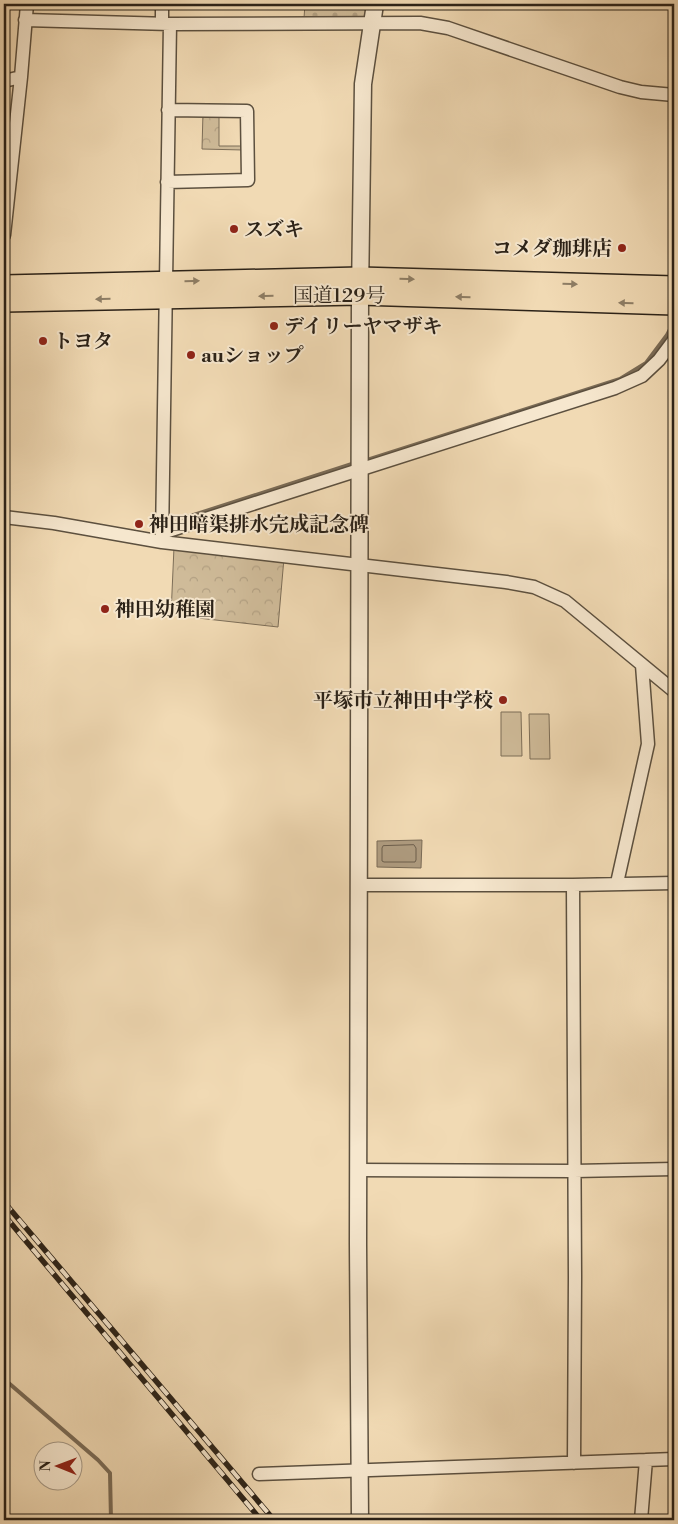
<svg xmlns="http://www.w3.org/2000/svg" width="678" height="1524" viewBox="0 0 678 1524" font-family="'Libre Bodoni','Noto Serif JP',serif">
  <defs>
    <pattern id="cemetery-stones" width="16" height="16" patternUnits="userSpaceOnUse" patternTransform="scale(1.25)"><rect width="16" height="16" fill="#cfbb99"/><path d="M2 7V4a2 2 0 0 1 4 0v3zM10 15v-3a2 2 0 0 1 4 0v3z" fill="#b2a083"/></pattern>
    <pattern id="park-crowns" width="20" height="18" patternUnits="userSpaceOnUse" patternTransform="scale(1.25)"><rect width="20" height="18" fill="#cfbb99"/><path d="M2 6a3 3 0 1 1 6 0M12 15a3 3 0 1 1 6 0" fill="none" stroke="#b2a083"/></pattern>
  </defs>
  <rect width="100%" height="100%" fill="#f1dab4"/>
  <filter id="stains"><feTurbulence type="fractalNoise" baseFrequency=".004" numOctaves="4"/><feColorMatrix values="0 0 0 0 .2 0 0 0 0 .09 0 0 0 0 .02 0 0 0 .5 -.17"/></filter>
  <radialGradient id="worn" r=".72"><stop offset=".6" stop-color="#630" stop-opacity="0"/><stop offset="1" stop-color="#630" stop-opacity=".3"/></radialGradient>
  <!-- cemetery -->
  <path fill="url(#cemetery-stones)" stroke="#7d6e58" d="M305,4h65l-5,14h-61z"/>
  <!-- park -->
  <path fill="url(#park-crowns)" stroke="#7d6e58" d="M203,112h16v34h24v4l-41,-1z
    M174,547l110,11 -6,69 -107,-12z"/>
  <!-- pitch -->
  <path fill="#cfbb99" stroke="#7d6e58" d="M501,712h20l1,44h-21z
    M529,714h20l1,45h-20z"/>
  <!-- water -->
  <path fill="#ae9b7f" stroke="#7a6b56" d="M422,840l-1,28 -44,-1v-26z"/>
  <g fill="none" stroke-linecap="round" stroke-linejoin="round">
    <!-- shore -->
    <path stroke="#6c5e4c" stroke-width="1" d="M414,845l2,3v12l-1,2h-31l-2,-1v-13l1,-2z"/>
    <!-- stream -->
    <path stroke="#7a6b56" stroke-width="4" d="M364,461l256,-82 26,-16 21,-28 7,-13
      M178,520l177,-57
      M4,1379l94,81 12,13 1,47"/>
    <!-- minor casing -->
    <g stroke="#5c503f" stroke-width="15">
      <path id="minor" d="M162,4v19
        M25,20l145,4 250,-1 28,5 172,59 21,5 33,3
        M4,81l17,-4
        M167,182l81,-2 -1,-69 -79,-1
        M4,235l17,-158 6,-73
        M4,517l50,6 108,19 344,40 28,5 31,14 109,90
        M162,533l453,-145 27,-12 17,-16 15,-20
        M162,539l8,-515
        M617,883l31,-139 -6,-79
        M358,885h215l101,-2
        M573,885l2,392 -1,186
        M358,1170l216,1 100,-2
        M259,1474l415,-15
        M641,1520l5,-60"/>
    </g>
    <!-- tertiary casing -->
    <g stroke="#5c503f" stroke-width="19">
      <path id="tertiary" d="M360,1520l-2,-276 2,-950 3,-210 12,-80"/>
    </g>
    <!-- trunk casing -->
    <g stroke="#2b2218" stroke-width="24">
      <path id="trunk" d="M4,286l356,-8 314,9
        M4,301l356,-7 314,10"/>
    </g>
    <!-- minor -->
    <use href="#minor" stroke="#f6e7ce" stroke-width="12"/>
    <!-- tertiary -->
    <use href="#tertiary" stroke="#f6e7ce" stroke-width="16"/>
    <!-- trunk -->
    <use href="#trunk" stroke="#f1dab4" stroke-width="21"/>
    <!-- rail casing -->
    <g stroke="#2b2218" stroke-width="5.5">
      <path id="rail" d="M4,1202l270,318
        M4,1215l257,305"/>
    </g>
    <!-- rail -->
    <use href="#rail" stroke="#f6e7ce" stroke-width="4" stroke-dasharray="11" stroke-linecap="butt"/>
  </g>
  <!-- one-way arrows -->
  <defs><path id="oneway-solid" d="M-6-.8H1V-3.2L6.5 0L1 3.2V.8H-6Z" transform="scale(1.25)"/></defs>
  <g fill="#8e7e66">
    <use href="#oneway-solid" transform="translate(407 279) rotate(2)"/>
    <use href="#oneway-solid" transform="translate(192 281) rotate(-1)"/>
    <use href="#oneway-solid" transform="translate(570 284) rotate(2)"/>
    <use href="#oneway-solid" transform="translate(266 296) rotate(179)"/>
    <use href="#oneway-solid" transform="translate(463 297) rotate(-178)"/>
    <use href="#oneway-solid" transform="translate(103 299) rotate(179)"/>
    <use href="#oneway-solid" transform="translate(626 303) rotate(-178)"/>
  </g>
  <!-- markers -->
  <g fill="#8f2418" stroke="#f6e7ce" stroke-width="2">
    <circle cx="234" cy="229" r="5"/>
    <circle cx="622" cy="248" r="5"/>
    <circle cx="274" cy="326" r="5"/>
    <circle cx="43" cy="341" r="5"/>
    <circle cx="191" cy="355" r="5"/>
    <circle cx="139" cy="524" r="5"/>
    <circle cx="105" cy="609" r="5"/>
    <circle cx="503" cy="700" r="5"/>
  </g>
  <g text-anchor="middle" stroke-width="4" stroke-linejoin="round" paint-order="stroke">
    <!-- poi labels -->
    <g font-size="20" font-weight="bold" fill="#2b2218" stroke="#f6e7ce" text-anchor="start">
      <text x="244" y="236">スズキ</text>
      <text x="612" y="255" text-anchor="end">コメダ珈琲店</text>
      <text x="284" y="333">デイリーヤマザキ</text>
      <text x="53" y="348">トヨタ</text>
      <text x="201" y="362">auショップ</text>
      <text x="149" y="531">神田暗渠排水完成記念碑</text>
      <text x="115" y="616">神田幼稚園</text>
      <text x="493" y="707" text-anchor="end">平塚市立神田中学校</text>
    </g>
    <!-- street labels -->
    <g font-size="20" fill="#2b2218" stroke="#f6e7ce">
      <text x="339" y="302">国道129号</text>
    </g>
  </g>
  <!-- margin -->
  <rect width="678" height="1524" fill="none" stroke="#f1dab4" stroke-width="20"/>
  <rect x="5" y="5" width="668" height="1514" fill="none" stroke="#2b2218" stroke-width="2.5"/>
  <rect x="10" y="10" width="658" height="1504" fill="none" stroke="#2b2218"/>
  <!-- north arrow -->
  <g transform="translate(58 1466) rotate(271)"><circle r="24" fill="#f6e7ce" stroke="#a59885"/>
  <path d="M0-4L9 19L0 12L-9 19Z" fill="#8f2418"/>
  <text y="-8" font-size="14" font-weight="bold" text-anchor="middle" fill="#2b2218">N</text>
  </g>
  <rect width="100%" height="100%" filter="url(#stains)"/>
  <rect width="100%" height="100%" fill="url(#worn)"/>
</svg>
